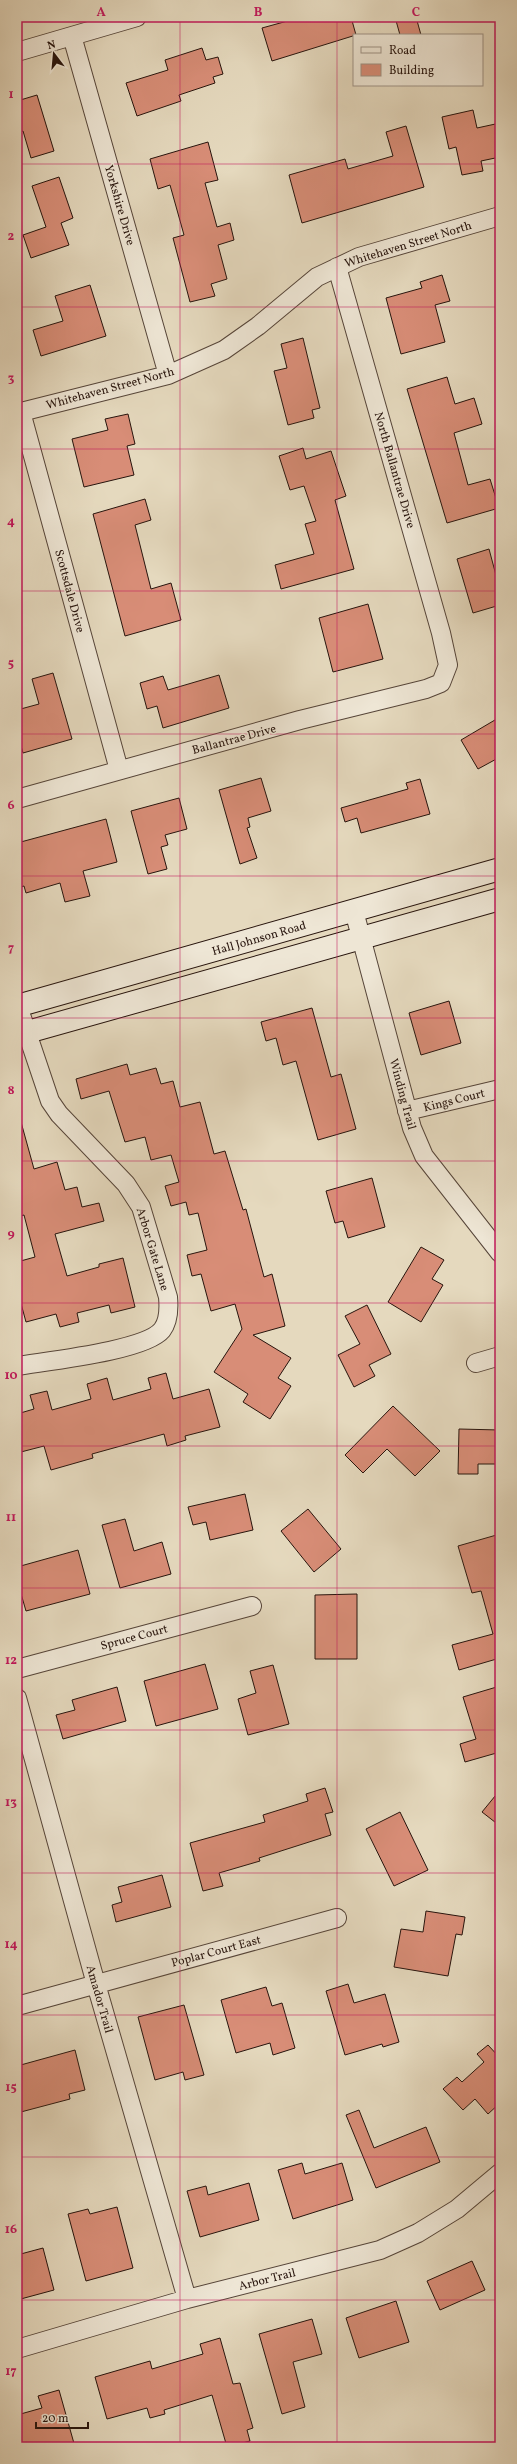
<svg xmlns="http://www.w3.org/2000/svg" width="517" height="2464" viewBox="0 0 517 2464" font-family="Vollkorn,serif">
  <rect width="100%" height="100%" fill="#e5d9be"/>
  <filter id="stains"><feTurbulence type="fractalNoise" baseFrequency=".005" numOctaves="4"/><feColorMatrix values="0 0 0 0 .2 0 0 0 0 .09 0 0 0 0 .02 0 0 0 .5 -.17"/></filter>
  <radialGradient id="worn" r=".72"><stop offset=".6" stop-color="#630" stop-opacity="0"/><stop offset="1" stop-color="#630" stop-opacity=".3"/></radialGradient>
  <!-- building -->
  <path fill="#d88d77" stroke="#27140d" d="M302,17h49l5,18 -84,26 -10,-33z
    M395,17h21l5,18h-21z
    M202,48l4,12 12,-3 5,17 -10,3 2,6 -36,12 2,6 -44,15 -11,-33 42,-13 -3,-10z
    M37,95l17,56 -23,7 -8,-27 -6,2v-32z
    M473,110l4,18 23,-5v34l-19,4 2,10 -21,4 -6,-28 -7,2 -7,-32z
    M406,126l18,61 -122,36 -13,-48 56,-16 3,10 45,-13 -7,-24z
    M208,142l10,38 -13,3 12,44 13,-4 4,17 -16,5 9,34 -16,5 4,12 -25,6 -17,-64 11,-3 -14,-50 -12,4 -8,-30z
    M59,177l14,41 -12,5 8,22 -38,13 -8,-23 23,-8 -14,-41z
    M442,275l8,26 -15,4 10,37 -44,12 -15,-56 36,-10 -2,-6z
    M90,285l16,51 -65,20 -8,-26 30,-9 -8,-25z
    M303,338l17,70 -8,2 2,8 -26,7 -14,-54 13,-3 -6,-24z
    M447,377l8,27 19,-6 8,26 -28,9 14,52 22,-6 9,29 -52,15 -40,-134z
    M128,414l7,30 -8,2 7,29 -50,12 -12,-48 36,-9 -3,-11z
    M303,448l3,11 25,-8 15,45 -11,4 19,69 -73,20 -6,-24 39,-11 -9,-30 11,-3 -12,-35 -14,4 -11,-34z
    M145,499l6,21 -16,5 16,64 20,-6 10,37 -56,16 -32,-122z
    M489,549l8,30 3,-1v27l-27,8 -16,-54z
    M368,604l15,55 -50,13 -14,-54z
    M53,673l19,66 -49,14 -6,-21v-22l22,-6 -7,-25z
    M219,675l10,33 -66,20 -6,-22 -10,3 -7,-26 23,-7 5,14z
    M500,717v40l-22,12 -17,-29z
    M261,778l10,33 -23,7 2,9 -3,1 10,30 -17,6 -21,-74z
    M420,779l10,35 -69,19 -4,-15 -12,4 -4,-14 67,-19 -2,-6z
    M179,798l8,31 -22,6 3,10 -7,2 6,22 -19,5 -17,-63z
    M106,819l11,43 -34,9 7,25 -25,6 -5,-19 -34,10 -2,-7 -7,2v-45z
    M449,1001l12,42 -40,12 -12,-42z
    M312,1008l19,69 10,-3 15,55 -38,11 -22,-79 -13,4 -7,-27 -10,3 -5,-19z
    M127,1064l3,11 26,-7 5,16 12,-3 7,26 20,-5 14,52 11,-3 18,59 3,-1 18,68 8,-3 13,52 -32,9 38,23 -13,20 13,8 -21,33 -27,-17 5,-8 -34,-22 28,-43 -7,-25 -24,7 -10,-37 -9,2 -5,-21 20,-5 -9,-37 -9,2 -3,-13 -15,4 -6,-20 14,-4 -8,-27 -20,5 -6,-23 -20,5 -16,-51 -28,8 -5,-20z
    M21,1122l13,47 23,-7 8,28 12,-3 5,20 17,-4 5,18 -49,13 12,42 32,-9v-3l24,-6 12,49 -24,6 -2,-8 -32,8 2,9 -19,5 -4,-13 -30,8 -9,-33v-27l18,-5 -11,-42 -7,2v-94z
    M372,1178l13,49 -37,11 -5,-17 -8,2 -9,-32z
    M421,1247l23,13 -12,19 11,6 -22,37 -33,-20z
    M367,1305l24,49 -22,11 6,11 -21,11 -16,-32 22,-11 -15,-28z
    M166,1373l7,26 36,-10 11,38 -35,9 1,4 -19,6 -3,-12 -72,20 1,4 -42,12 -7,-24 -27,7v-39l17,-5 -4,-14 17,-4 5,19 39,-11 -4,-15 20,-6 6,22 38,-11 -3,-11z
    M393,1406l47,45 -25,25 -28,-27 -24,24 -18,-18z
    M459,1429l41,1v34h-22v10h-20z
    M245,1494l8,36 -43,10 -4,-18 -13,3 -5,-18z
    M308,1509l33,40 -27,23 -33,-41z
    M125,1519l9,32 28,-9 9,32 -51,14 -18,-63z
    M500,1534v124l-41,12 -7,-25 41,-11 -12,-43 -9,2 -14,-47z
    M78,1550l12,44 -64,17 -9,-31v-13z
    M357,1594v65h-42v-64z
    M205,1664l13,45 -62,17 -12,-45z
    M273,1665l16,59 -41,11 -10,-36 18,-6 -6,-22z
    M500,1686v66l-35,10 -5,-18 16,-5 -13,-42z
    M117,1687l9,34 -63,18 -7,-24 19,-5 -3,-10z
    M325,1788l8,24 -8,2 6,21 -72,23 1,3 -41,12 4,13 -20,5 -13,-48 75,-21 -2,-7 45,-14 -2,-7z
    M500,1790v36l-18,-14z
    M400,1812l28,58 -34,16 -28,-57z
    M162,1875l9,32 -55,15 -4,-17 10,-3 -4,-15z
    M426,1911l39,6 -3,18 -6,-1 -8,42 -54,-9 7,-38 22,3z
    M348,1984l6,19 31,-9 14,48 -16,5 -1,-3 -37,11 -19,-64z
    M266,1987l6,19 10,-3 13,45 -22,7 -3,-12 -34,10 -15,-53z
    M184,2005l20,70 -19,5 -2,-8 -28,8 -17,-63z
    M488,2045l12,13v45l-12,11 -13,-15 -12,11 -20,-21 14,-12 5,5 22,-20 -7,-8z
    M75,2050l10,40 -16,4 1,5 -53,14v-47z
    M359,2110l15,38 52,-21 14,35 -64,26 -30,-73z
    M302,2163l3,11 37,-11 11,37 -60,19 -15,-49z
    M249,2183l10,37 -59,17 -13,-46 19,-5 2,9z
    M117,2207l16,61 -47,13 -18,-67 20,-5 2,5z
    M43,2248l11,42 -37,10v-45z
    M472,2261l13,29 -45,20 -13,-29z
    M396,2301l13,41 -50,16 -13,-40z
    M312,2319l10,35 -29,8 12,45 -23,7 -23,-80z
    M220,2338l13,46 7,-1 13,45 -6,2 3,11 -23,6 -15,-52 -48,15 1,4 -15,4 -3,-10 -40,11 -12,-42 55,-16 2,8 51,-15 -3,-10z
    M59,2390l16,57h-58v-32l25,-7 -4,-12z"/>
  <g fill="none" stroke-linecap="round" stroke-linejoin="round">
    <!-- street casing -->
    <g stroke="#564539" stroke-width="20">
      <path id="street" d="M72,36l96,339
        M17,52l120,-35
        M21,412l98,358
        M17,413l151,-38 56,-25 34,-24 59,-49 42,-20 141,-41
        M17,799l283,-79 126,-31 15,-6 7,-18 -7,-32 -104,-366
        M354,911l58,217 12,28 76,97
        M407,1111l93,-22
        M476,1363l24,-7
        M17,1366c29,-5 128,-15 145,-36 7,-9 7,-22 6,-33l-27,-90 -15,-23 -67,-70 -9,-13 -32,-95
        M17,1669l235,-63
        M17,1698l79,286 91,315
        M17,2006l320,-88
        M17,2349l170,-50 193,-49 38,-17 39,-24 43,-36"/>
    </g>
    <!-- secondary casing -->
    <g stroke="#27140d" stroke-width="24">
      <path id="secondary" d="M17,1006l483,-137
        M17,1035l483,-136"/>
    </g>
    <!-- street -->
    <use href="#street" stroke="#eee6d5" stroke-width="18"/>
    <!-- secondary -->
    <use href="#secondary" stroke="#eee6d5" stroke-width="22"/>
  </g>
  <!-- grid -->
  <path fill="none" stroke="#c2185b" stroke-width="1" stroke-opacity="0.55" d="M180,17v2430M337,17v2430M17,164h483M17,307h483M17,449h483M17,591h483M17,734h483M17,876h483M17,1018h483M17,1161h483M17,1303h483M17,1446h483M17,1588h483M17,1730h483M17,1873h483M17,2015h483M17,2157h483M17,2300h483"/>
  <g text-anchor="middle" stroke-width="3" stroke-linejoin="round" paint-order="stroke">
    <!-- street labels -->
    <g font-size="12" fill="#27140d" stroke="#eee6d5">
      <text transform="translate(120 205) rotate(74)" y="4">Yorkshire Drive</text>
      <text transform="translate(408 244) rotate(-17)" y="4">Whitehaven Street North</text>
      <text transform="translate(110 388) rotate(-15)" y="4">Whitehaven Street North</text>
      <text transform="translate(395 470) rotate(74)" y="4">North Ballantrae Drive</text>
      <text transform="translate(70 591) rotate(75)" y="4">Scottsdale Drive</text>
      <text transform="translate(234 739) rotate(-15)" y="4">Ballantrae Drive</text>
      <text transform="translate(259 938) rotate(-16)" y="4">Hall Johnson Road</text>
      <text transform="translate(403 1094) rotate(75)" y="4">Winding Trail</text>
      <text transform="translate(454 1100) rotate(-14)" y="4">Kings Court</text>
      <text transform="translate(153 1249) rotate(73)" y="4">Arbor Gate Lane</text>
      <text transform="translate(134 1637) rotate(-15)" y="4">Spruce Court</text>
      <text transform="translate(216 1951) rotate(-15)" y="4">Poplar Court East</text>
      <text transform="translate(100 1999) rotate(74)" y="4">Amador Trail</text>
      <text transform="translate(267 2279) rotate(-14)" y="4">Arbor Trail</text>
    </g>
  </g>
  <!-- margin -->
  <rect width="517" height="2464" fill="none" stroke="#e5d9be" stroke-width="44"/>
  <!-- legend -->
  <rect x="353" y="34" width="130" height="52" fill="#eee6d5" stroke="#9e9285"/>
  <rect x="361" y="47" width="20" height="6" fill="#eee6d5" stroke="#9e9285"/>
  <text x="389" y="54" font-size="12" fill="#27140d">Road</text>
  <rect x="361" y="64" width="20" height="12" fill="#d88d77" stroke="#9e9285"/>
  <text x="389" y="74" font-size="12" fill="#27140d">Building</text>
  <!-- north arrow -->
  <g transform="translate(54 54) rotate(344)" stroke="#eee6d5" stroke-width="3" paint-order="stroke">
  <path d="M0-3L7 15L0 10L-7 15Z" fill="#27140d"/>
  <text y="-6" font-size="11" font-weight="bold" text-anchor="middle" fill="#27140d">N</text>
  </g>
  <!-- scale -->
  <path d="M36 2422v6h52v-6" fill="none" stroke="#27140d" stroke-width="2"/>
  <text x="42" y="2422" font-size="12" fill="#27140d" stroke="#eee6d5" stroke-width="3" paint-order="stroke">20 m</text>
  <rect x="22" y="22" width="473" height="2420" fill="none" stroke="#c2185b" stroke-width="1.5"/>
  <g font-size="13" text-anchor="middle" font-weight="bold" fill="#c2185b">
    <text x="101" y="16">A</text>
    <text x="258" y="16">B</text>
    <text x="416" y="16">C</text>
    <text x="11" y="98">1</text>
    <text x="11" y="240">2</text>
    <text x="11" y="382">3</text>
    <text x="11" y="525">4</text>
    <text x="11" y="667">5</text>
    <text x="11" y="809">6</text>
    <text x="11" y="952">7</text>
    <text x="11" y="1094">8</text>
    <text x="11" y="1237">9</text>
    <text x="11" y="1379">10</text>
    <text x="11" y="1521">11</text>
    <text x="11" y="1664">12</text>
    <text x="11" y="1806">13</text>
    <text x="11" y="1948">14</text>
    <text x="11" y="2091">15</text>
    <text x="11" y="2233">16</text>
    <text x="11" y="2375">17</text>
  </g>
  <rect width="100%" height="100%" filter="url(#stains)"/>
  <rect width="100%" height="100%" fill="url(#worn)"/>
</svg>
